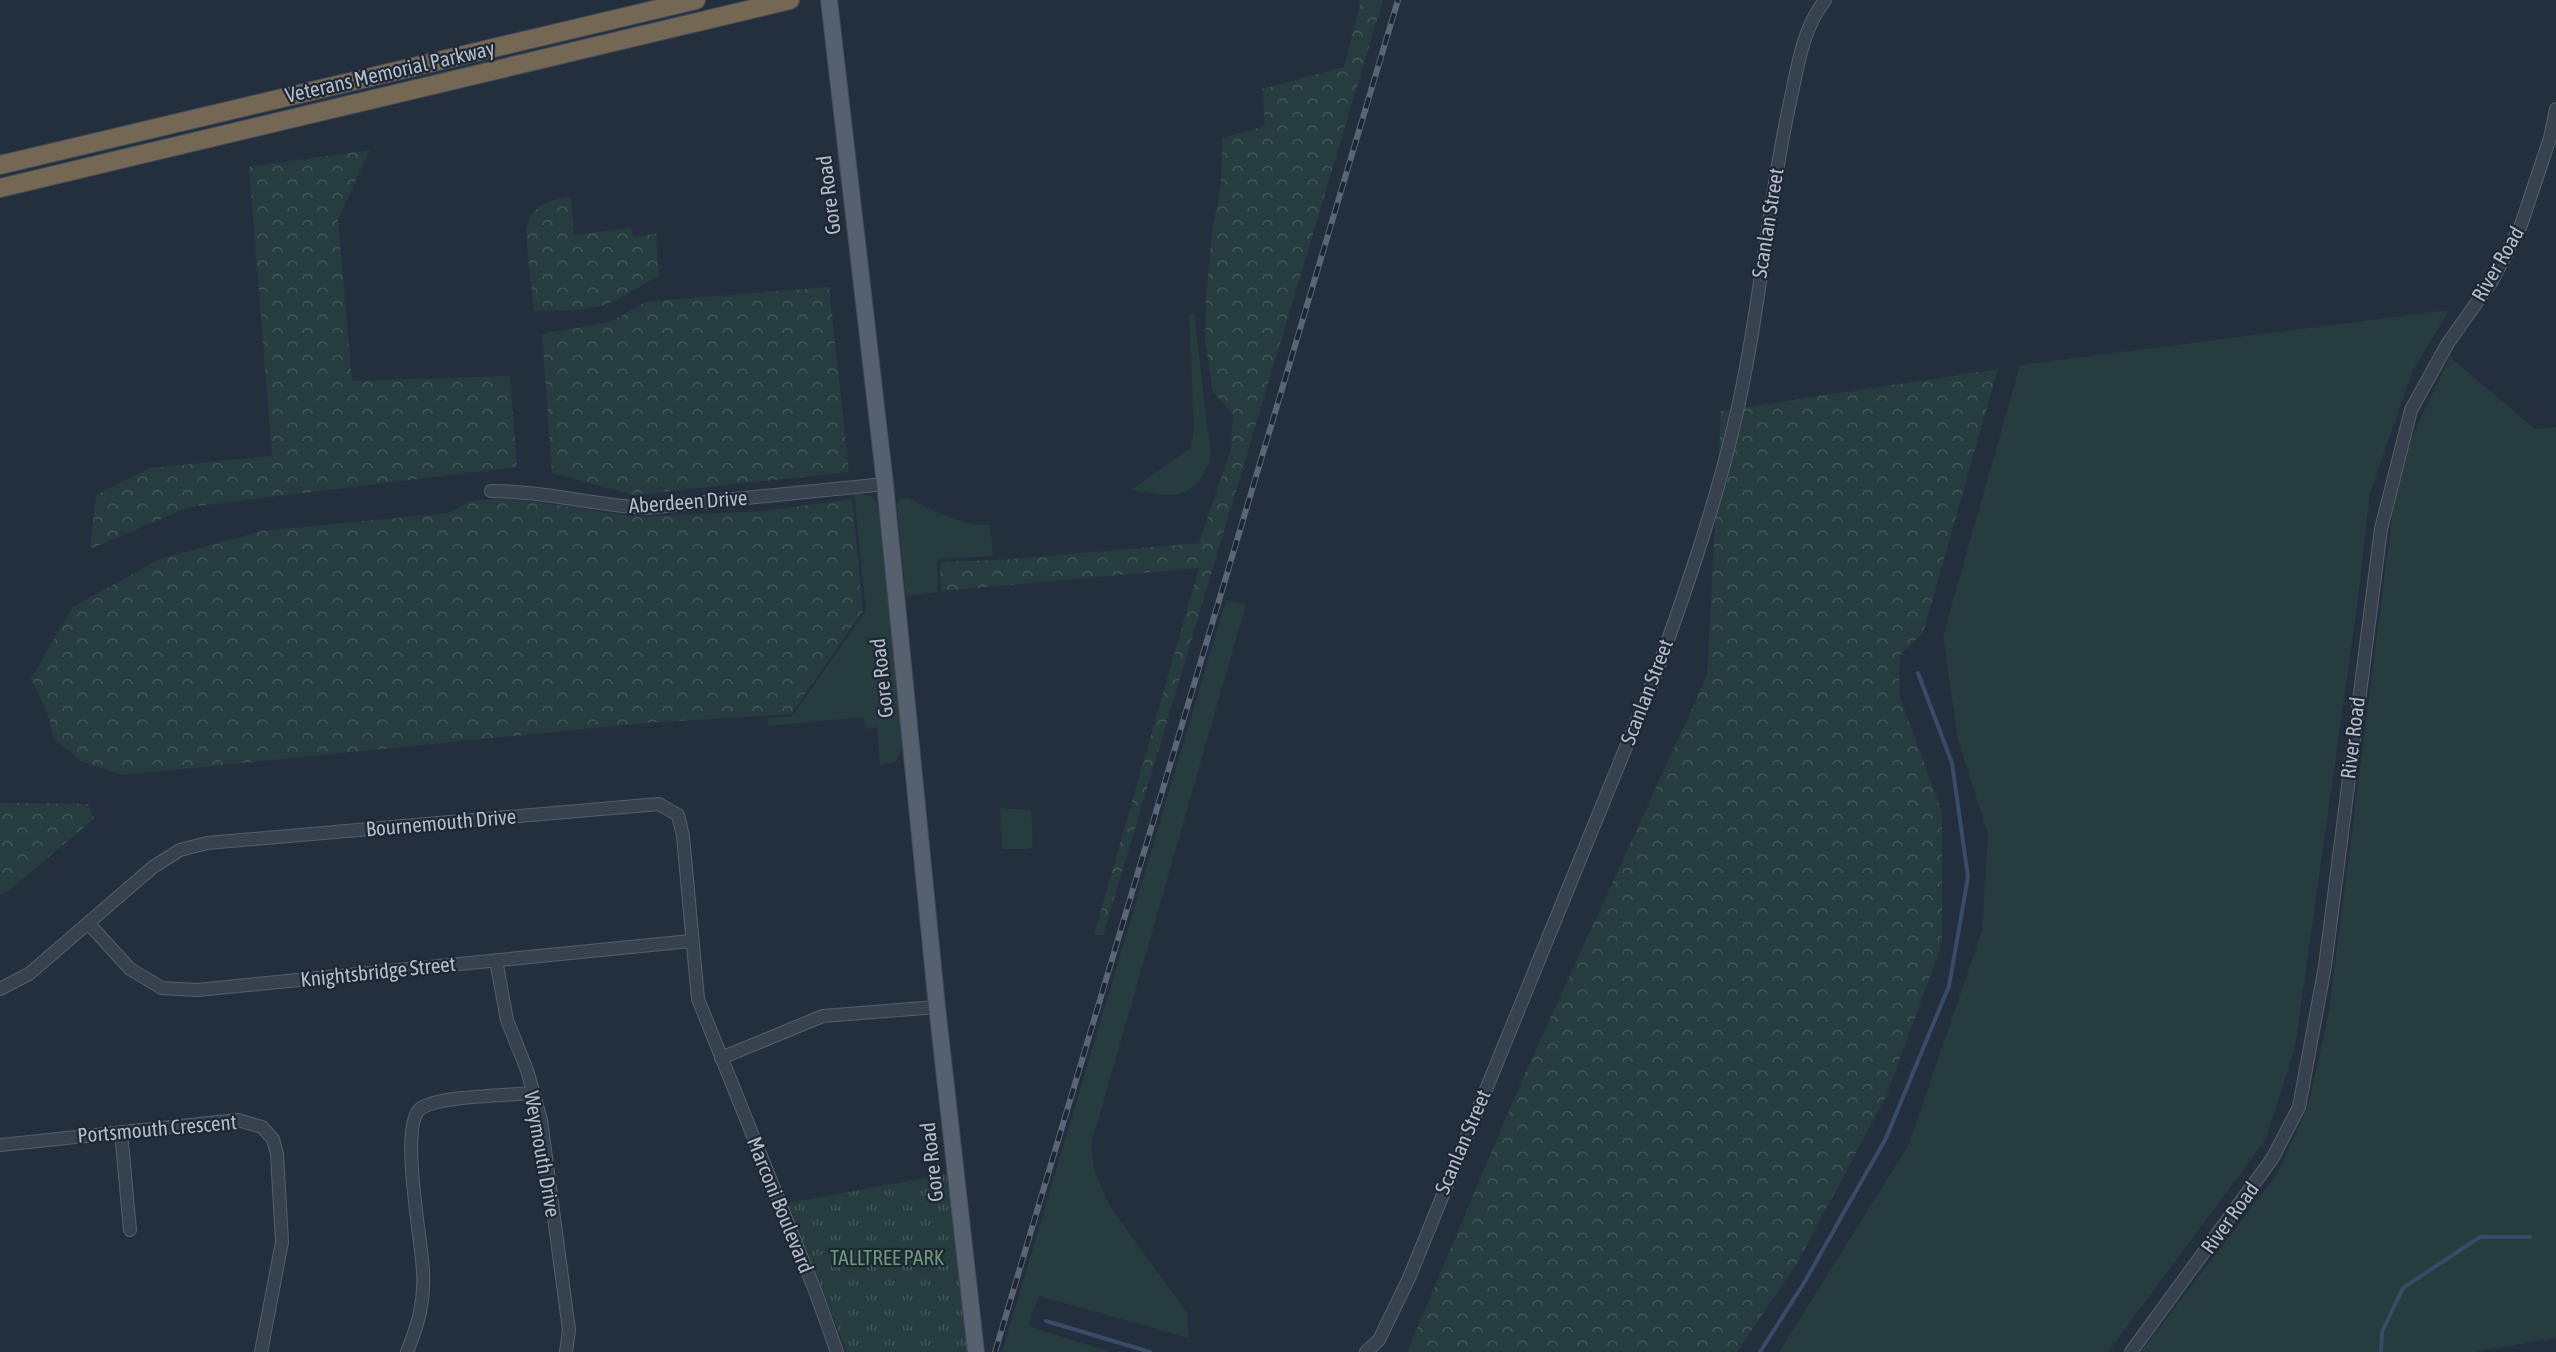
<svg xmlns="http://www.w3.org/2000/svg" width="2556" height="1352" viewBox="0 0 2556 1352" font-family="'Asap Condensed',sans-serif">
  <defs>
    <pattern id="forest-crowns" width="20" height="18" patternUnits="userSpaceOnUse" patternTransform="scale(1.5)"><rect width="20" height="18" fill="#263c3f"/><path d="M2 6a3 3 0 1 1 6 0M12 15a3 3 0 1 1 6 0" fill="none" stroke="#435659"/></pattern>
    <pattern id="park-tufts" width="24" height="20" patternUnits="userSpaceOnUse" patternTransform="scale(1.5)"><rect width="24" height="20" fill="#263c3f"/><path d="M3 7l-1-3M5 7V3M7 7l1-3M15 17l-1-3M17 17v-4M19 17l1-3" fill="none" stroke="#435659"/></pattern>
  </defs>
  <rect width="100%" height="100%" fill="#242f3e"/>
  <!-- green -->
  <path fill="#263c3f" d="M2449,310l-36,60 -43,123 -13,114 -62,440 -29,92 -158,213h-329l130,-208 73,-213 6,-97 -30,-94 -15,-104 77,-271z
    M1194,313l17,144c-17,46 -37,40 -80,33l60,-43 3,-18 -5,-114z
    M2450,357l85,72 21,-2v911l-82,14h-333l136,-178 31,-68 21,-95 66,-517 17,-57z
    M854,493l18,3 6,9 25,240 -7,17 -16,3 -3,-38 -11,2 -2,-12 -96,9v-8l24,-2 74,-105z
    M908,498c27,13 51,27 82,27l3,31 -56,3 1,33 -32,4 -9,-91 3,-6z
    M1226,600l20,4 -155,541 3,24 15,36 78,108 2,25 -150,-42 -11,30 82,26h-108z
    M1000,808l31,2 2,36 -4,3h-27z"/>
  <!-- forest -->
  <path fill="url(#forest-crowns)" d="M1361,0h22l-280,935h-9l105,-367 -258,23 -1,-29 61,-2 198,-17 32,-94 2,-35 -20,-22 -8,-51 1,-43 6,-66 9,-46 1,-48 43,-12 -3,-37 82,-22z
    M370,150l-32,69 14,162 158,-5 7,91 -328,40 -99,42 6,-54 54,-27 122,-12 -23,-289z
    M571,197l3,38 57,-7 2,9 23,-3 3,42c-21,10 -40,26 -63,31 -19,5 -42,3 -62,4 -1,-17 -10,-72 -7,-85 4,-21 26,-28 44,-29z
    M829,287l20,185 -215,23 -82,-22 -10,-139 69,-12 34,-20z
    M1998,369l-75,264 -23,22 -1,40 43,117v132l-56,153 -90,168 -59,87h-330l115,-272 185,-404 14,-265z
    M510,498l129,19 125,-6 88,-12 11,112 -72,103 -147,9 -522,52 -41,-14 -27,-22 -4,-19 -19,-42 42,-71 87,-48 102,-28 186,-18 22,-12z
    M0,803l88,1 6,15 -86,72 -8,4z"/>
  <!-- park -->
  <path fill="url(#park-tufts)" d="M947,1174l23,178h-123l-59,-149z"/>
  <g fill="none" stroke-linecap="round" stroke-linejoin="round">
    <!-- stream -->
    <path stroke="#394c67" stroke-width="4" d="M1046,1321l104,31
      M1760,1352l44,-69 82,-145 63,-152 19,-109 -16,-114 -34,-90
      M2381,1352l1,-20 21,-44 77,-51h50"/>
    <!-- minor casing -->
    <g stroke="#565f6c" stroke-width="14">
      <path id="minor" d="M491,491c53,0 103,14 155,17l239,-24
        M89,924l41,45 32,19 35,2 494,-49
        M496,960l11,60 20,50 14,50 28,210 -3,22
        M0,989l29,-15 124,-107 27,-17 27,-7 452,-39 19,11 5,21 15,163 118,294 21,59
        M721,1058l102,-42 114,-9
        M121,1132l9,98
        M0,1145l238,-25 24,7 11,12 4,15 5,88 -21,110
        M407,1352c11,-27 18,-51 16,-80 -1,-31 -24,-145 -3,-163 16,-13 90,-14 113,-16
        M1366,1352l13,-12 30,-62 246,-602c29,-80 57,-161 77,-243 27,-109 34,-222 58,-331 8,-36 12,-72 35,-102
        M2131,1352l141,-193 27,-52 26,-141 56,-437 30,-119 37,-67 44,-62 29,-56 29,-87 6,-29"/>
    </g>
    <!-- major casing -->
    <g stroke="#414a57" stroke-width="18">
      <path id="major" d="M829,0l56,484 52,523 39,345"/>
    </g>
    <!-- highway casing -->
    <g stroke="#434c59" stroke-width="20">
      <path id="highway" d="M0,165l696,-165
        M0,188l790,-188"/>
    </g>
    <!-- minor -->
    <use href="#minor" stroke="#38414e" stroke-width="12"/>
    <!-- major -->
    <use href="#major" stroke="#56606e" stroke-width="16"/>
    <!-- highway -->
    <use href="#highway" stroke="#746855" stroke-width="18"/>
    <!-- rail casing -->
    <g stroke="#5a6575" stroke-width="6">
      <path id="rail" d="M995,1352l403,-1352"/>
    </g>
    <!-- rail -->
    <use href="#rail" stroke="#1d2633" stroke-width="4" stroke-dasharray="11" stroke-linecap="butt"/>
  </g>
  <g text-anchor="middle" stroke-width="4.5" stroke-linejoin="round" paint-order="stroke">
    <!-- street labels -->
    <g font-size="21" fill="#b4bcc9" stroke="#1d2633">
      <text transform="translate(390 72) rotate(-13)" y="7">Veterans Memorial Parkway</text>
      <text transform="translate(829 195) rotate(-97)" y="7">Gore Road</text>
      <text transform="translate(1768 223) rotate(-81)" y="7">Scanlan Street</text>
      <text transform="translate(2498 264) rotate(-60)" y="7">River Road</text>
      <text transform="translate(688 502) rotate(-4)" y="7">Aberdeen Drive</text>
      <text transform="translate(882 678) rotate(-96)" y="7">Gore Road</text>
      <text transform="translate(1647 692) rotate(-69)" y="7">Scanlan Street</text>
      <text transform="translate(2353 738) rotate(-83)" y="7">River Road</text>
      <text transform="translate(441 823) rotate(-5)" y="7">Bournemouth Drive</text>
      <text transform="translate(378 972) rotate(-6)" y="7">Knightsbridge Street</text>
      <text transform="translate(157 1129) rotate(-5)" y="7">Portsmouth Crescent</text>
      <text transform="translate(1463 1142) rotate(-67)" y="7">Scanlan Street</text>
      <text transform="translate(542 1154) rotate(80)" y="7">Weymouth Drive</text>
      <text transform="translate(932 1162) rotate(-96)" y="7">Gore Road</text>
      <text transform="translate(780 1205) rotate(68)" y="7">Marconi Boulevard</text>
      <text transform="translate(2230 1218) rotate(-54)" y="7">River Road</text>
    </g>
    <!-- park labels -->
    <g font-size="21" fill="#6b9a76" stroke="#1d2633">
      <text x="887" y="1265">TALLTREE PARK</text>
    </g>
  </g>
</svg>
